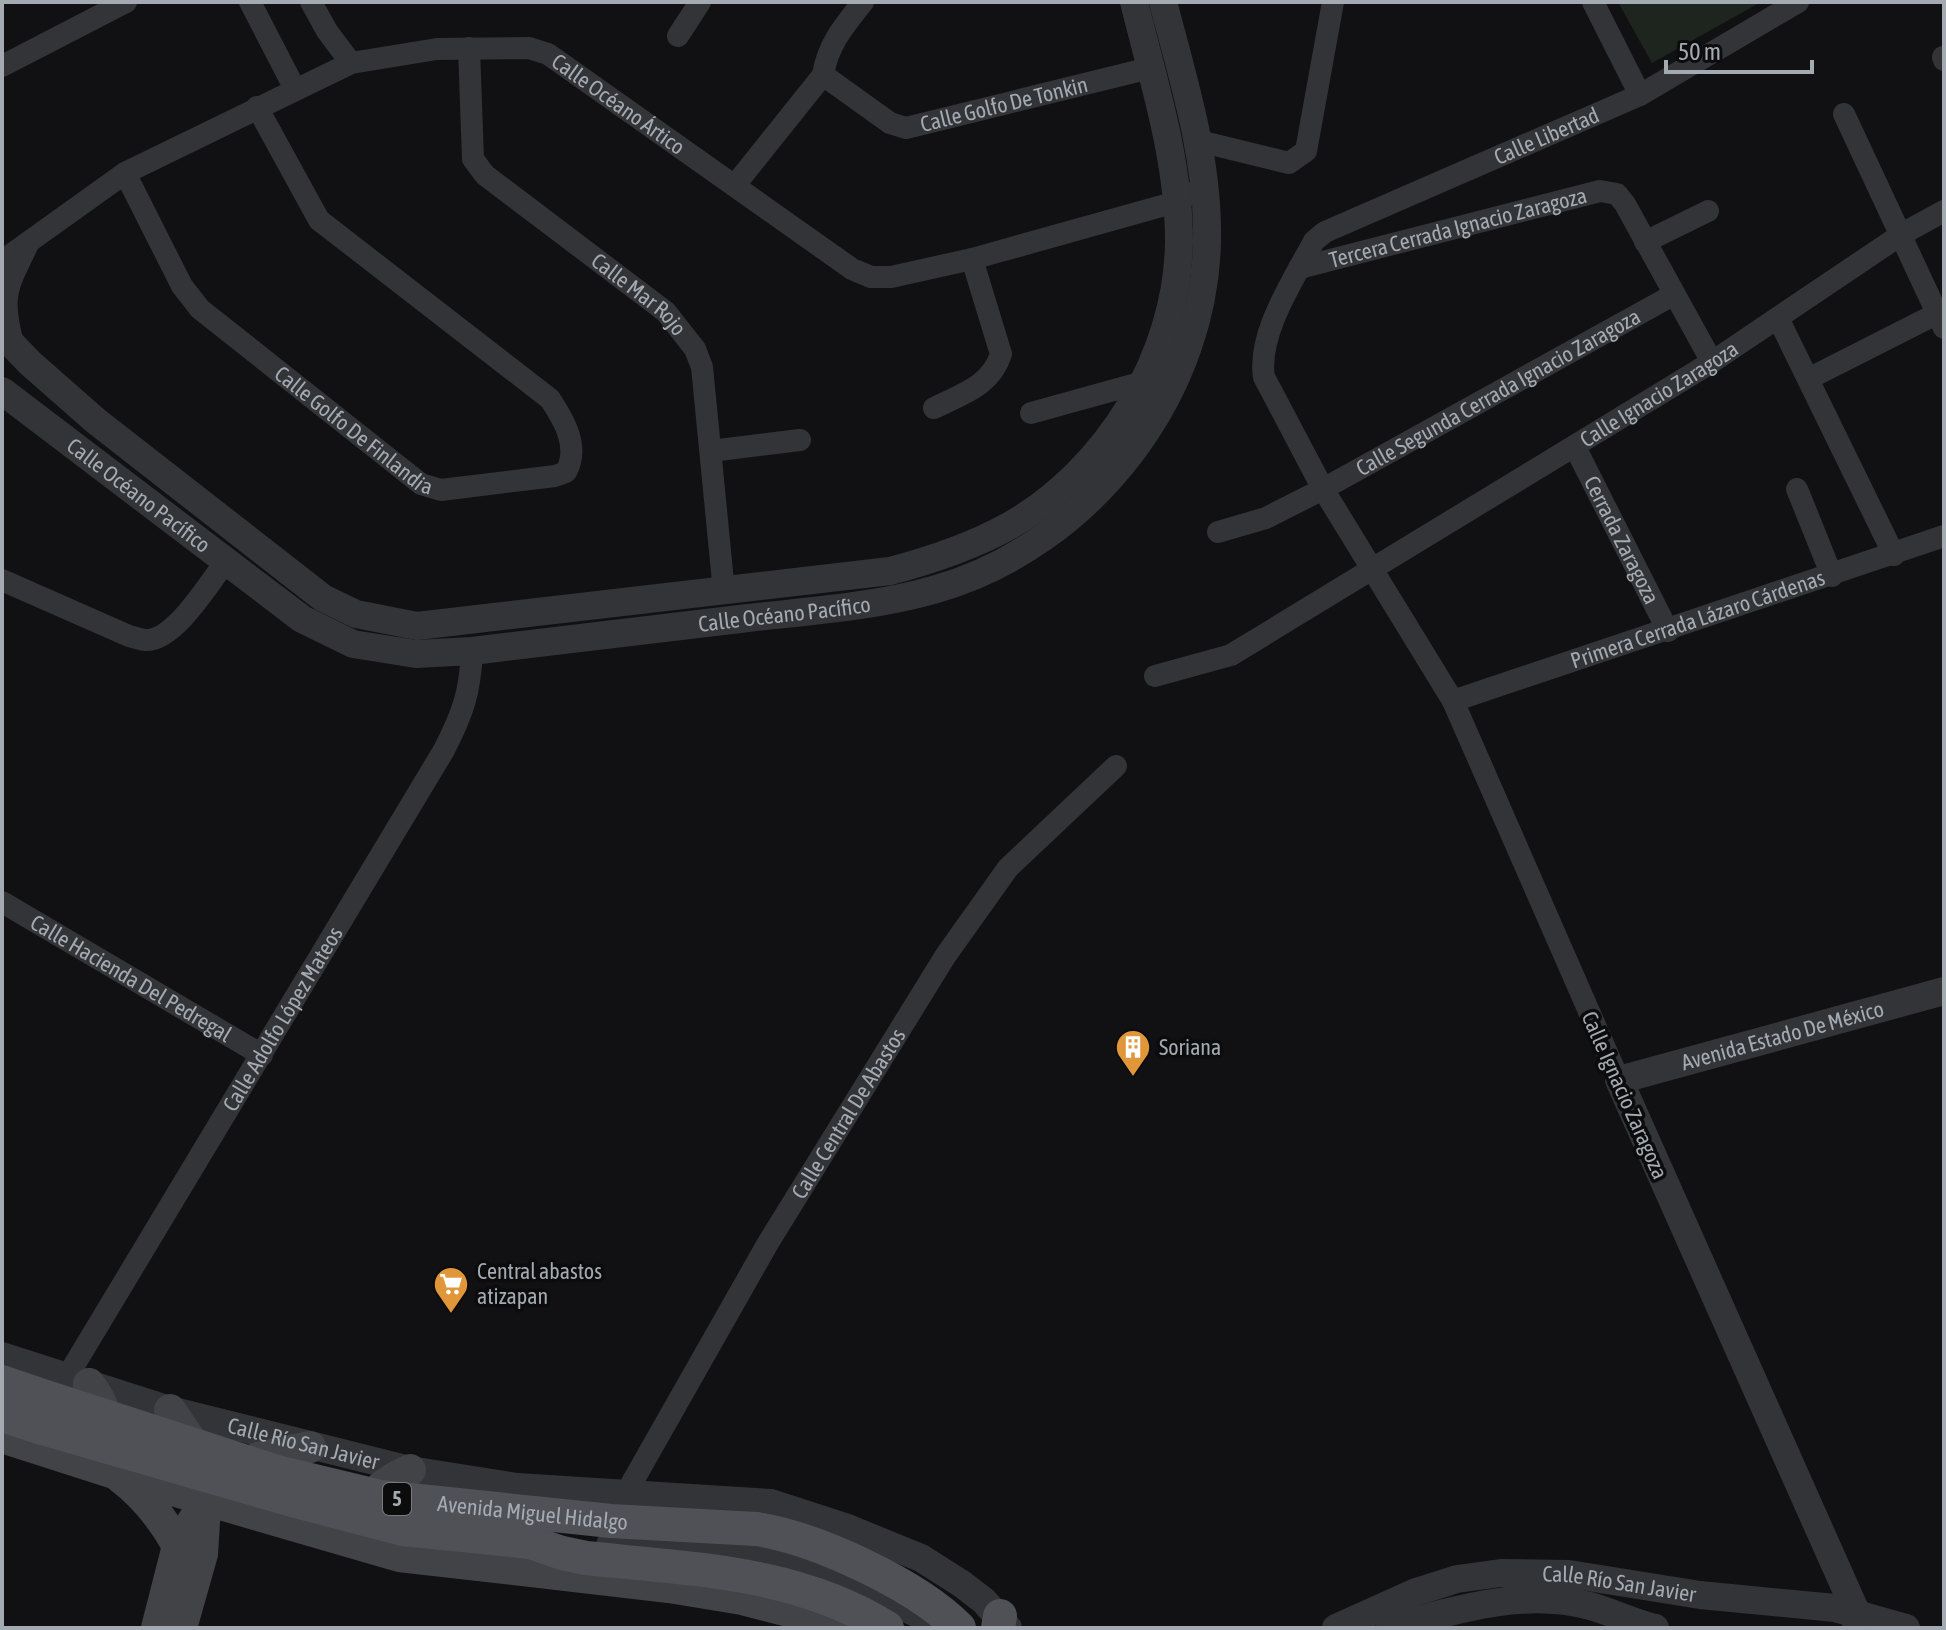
<svg xmlns="http://www.w3.org/2000/svg" width="1946" height="1630" viewBox="0 0 1946 1630" font-family="'Asap Condensed',sans-serif">
  <rect width="100%" height="100%" fill="#111113"/>
  <!-- green -->
  <path fill="#1e251e" d="M1618,2h143l-109,61z"/>
  <g fill="none" stroke-linecap="round" stroke-linejoin="round">
    <!-- minor -->
    <g stroke="#333437" stroke-width="22">
      <path d="M250,2l45,87"/>
      <path d="M311,2l16,29 24,32"/>
      <path d="M1593,2l47,93"/>
      <path d="M678,36l22,-34"/>
      <path id="s1" d="M469,48l4,111 12,16 181,137 29,37 7,18 22,225"/>
      <path d="M1943,57l1,3"/>
      <path d="M2,66l124,-64"/>
      <path id="s2" d="M823,75l67,48 16,5 244,-60"/>
      <path d="M1844,114l100,214"/>
      <path d="M1195,140l94,23 17,-12 27,-149"/>
      <path id="s3" d="M125,173l57,113 18,23 221,175 20,6 114,-14 11,-4c14,-25 -2,-52 -16,-73l-231,-179 -62,-113"/>
      <path d="M735,185l88,-110c5,-31 21,-49 40,-73"/>
      <path d="M1645,242l63,-31"/>
      <path id="s4" d="M2,261l123,-88 226,-110 86,-14 92,-1 19,6 304,215 19,8h20l81,-18 204,-57 15,-9"/>
      <path id="s5" d="M1299,268l301,-77 17,3 8,10 87,158"/>
      <path d="M1778,318l116,237"/>
      <path d="M14,347c-14,-50 -8,-58 14,-103"/>
      <path d="M1808,379l136,-69"/>
      <path d="M934,408c28,-14 57,-22 67,-54l-29,-95"/>
      <path d="M1031,413l112,-31"/>
      <path id="s6" d="M1575,447l93,184"/>
      <path d="M711,451l89,-11"/>
      <path d="M1797,489l35,87"/>
      <path id="s7" d="M1218,532l48,-14 57,-29 350,-194"/>
      <path d="M2,580l127,56c5,1 13,4 18,4 28,0 63,-58 79,-79"/>
      <path id="s8" d="M1155,676l76,-21 481,-293 190,-128 42,-23"/>
      <path id="s9" d="M1453,701l491,-165"/>
      <path id="s10" d="M2,902l260,153"/>
      <path id="s11" d="M1619,1080l-166,-379 -130,-212 -59,-112c-7,-43 30,-98 50,-136l11,-9 315,-137 158,-93"/>
      <path id="s12" d="M67,1377l377,-627c19,-37 26,-57 28,-99"/>
      <path id="s13" d="M625,1495l143,-252 178,-288 62,-87 108,-102"/>
    </g>
    <!-- tertiary -->
    <g stroke="#333437" stroke-width="28">
      <path d="M2,334l28,29 66,58 227,177 33,16 61,12 473,-55c42,-11 81,-24 119,-45 99,-56 169,-171 170,-285 0,-81 -26,-162 -45,-239"/>
      <path id="s14" d="M2,391l300,228 51,25 63,10 56,-3c92,-11 184,-22 276,-33 61,-7 125,-11 185,-28 158,-44 278,-200 274,-363 -1,-76 -25,-152 -44,-225"/>
      <path id="s15" d="M2,1356l168,54 240,60 107,17 254,16 74,24 76,31 41,26 22,17 24,27"/>
      <path d="M610,1545l129,6 45,5 42,12 112,56"/>
      <path id="s16" d="M1336,1628l80,-36 41,-13 44,-6 68,1 131,21 135,13 71,20"/>
      <path d="M1390,1628c64,-18 133,-40 200,-22 22,6 43,17 65,22"/>
      <path id="s17" d="M1856,1628l1,-14 -238,-534 325,-89"/>
    </g>
    <!-- secondary -->
    <path stroke="#414347" stroke-width="32" d="M89,1384c14,18 19,30 11,52
      M170,1410l32,47
      M2,1437l112,36 285,83 270,31 73,12 113,29
      M120,1477c25,19 43,42 58,69
      M372,1518c-3,-28 14,-37 38,-48
      M157,1628l21,-82 28,-46 39,-36 13,-6 52,-11
      M181,1628l21,-74 3,-47"/>
    <!-- primary -->
    <path stroke="#4f5156" stroke-width="34" d="M2,1382l50,17
      M2,1415l40,13
      M756,1529c60,9 161,56 203,99
      M530,1542l32,11 24,5c103,11 210,13 301,70
      M998,1628l2,-12"/>
    <!-- primary-bridge -->
    <g stroke="#4f5156" stroke-width="34">
      <path id="s18" d="M52,1399l225,73 104,25 230,24 145,8"/>
      <path d="M42,1428l250,72 111,29 127,13"/>
    </g>
  </g>
  <!-- icons -->
  <defs>
    <g id="building-pin" transform="scale(1.8)"><path d="M0 17L-7.5 6A9.5 9.5 0 1 1 7.5 6Z" fill="#e2963a" stroke="#0c0c0d"/><path d="M-4-6H4V6H1V3H-1V6H-4ZM-2.5-4.3h1.7v1.8h-1.7ZM.8-4.3h1.7v1.8H.8ZM-2.5-1h1.7V.8h-1.7ZM.8-1h1.7V.8H.8Z" fill="#fff"/></g>
    <g id="supermarket-pin" transform="scale(1.8)"><path d="M0 17L-7.5 6A9.5 9.5 0 1 1 7.5 6Z" fill="#e2963a" stroke="#0c0c0d"/><path d="M-6-5.5h2.5l.6 2H6L4.5 2H-2.5L-4.4-4H-6ZM-1.5 3.2a1.3 1.3 0 1 0 .1 0ZM3 3.2a1.3 1.3 0 1 0 .1 0Z" fill="#fff"/></g>
  </defs>
  <g fill-rule="evenodd">
    <use href="#building-pin" x="1133" y="1047"/>
    <use href="#supermarket-pin" x="451" y="1284"/>
  </g>
  <g text-anchor="middle" stroke-width="7" stroke-linejoin="round" paint-order="stroke">
    <!-- shield labels -->
    <rect fill="#0c0c0d" stroke="#767b80" stroke-width="2" x="383" y="1483" width="28" height="32" rx="6"/>
    <g font-size="20" font-weight="bold" fill="#a4aab2">
      <text x="397" y="1506">5</text>
    </g>
    <!-- street labels -->
    <g font-size="22" fill="#a4aab2" stroke="#0c0c0d">
      <text dy="8" stroke="none"><textPath href="#s4" startOffset="688">Calle Océano Ártico</textPath></text>
      <text dy="8" stroke="none"><textPath href="#s2" startOffset="200">Calle Golfo De Tonkin</textPath></text>
      <text dy="8" stroke="none"><textPath href="#s11" startOffset="1192">Calle Libertad</textPath></text>
      <text dy="8" stroke="none"><textPath href="#s5" startOffset="164">Tercera Cerrada Ignacio Zaragoza</textPath></text>
      <text dy="8" stroke="none"><textPath href="#s1" startOffset="326">Calle Mar Rojo</textPath></text>
      <text dy="8" stroke="none"><textPath href="#s7" startOffset="314">Calle Segunda Cerrada Ignacio Zaragoza</textPath></text>
      <text dy="8" stroke="none"><textPath href="#s8" startOffset="580">Calle Ignacio Zaragoza</textPath></text>
      <text dy="8" stroke="none"><textPath href="#s3" startOffset="352">Calle Golfo De Finlandia</textPath></text>
      <text dy="8" stroke="none"><textPath href="#s14" startOffset="172">Calle Océano Pacífico</textPath></text>
      <text dy="8" stroke="none"><textPath href="#s6" startOffset="104">Cerrada Zaragoza</textPath></text>
      <text dy="8" stroke="none"><textPath href="#s14" startOffset="868">Calle Océano Pacífico</textPath></text>
      <text dy="8" stroke="none"><textPath href="#s9" startOffset="258">Primera Cerrada Lázaro Cárdenas</textPath></text>
      <text dy="8" stroke="none"><textPath href="#s10" startOffset="150">Calle Hacienda Del Pedregal</textPath></text>
      <text dy="8" stroke="none"><textPath href="#s12" startOffset="418">Calle Adolfo López Mateos</textPath></text>
      <text dy="8" stroke="none"><textPath href="#s17" startOffset="768">Avenida Estado De México</textPath></text>
      <text transform="translate(1625 1095) rotate(66)" y="8">Calle Ignacio Zaragoza</text>
      <text dy="8" stroke="none"><textPath href="#s13" startOffset="442">Calle Central De Abastos</textPath></text>
      <text dy="8" stroke="none"><textPath href="#s15" startOffset="314">Calle Río San Javier</textPath></text>
      <text dy="8" stroke="none"><textPath href="#s18" startOffset="496">Avenida Miguel Hidalgo</textPath></text>
      <text dy="8" stroke="none"><textPath href="#s16" startOffset="294">Calle Río San Javier</textPath></text>
    </g>
    <!-- poi labels -->
    <g font-size="22" fill="#a4aab2" stroke="#0c0c0d" text-anchor="start">
      <text x="1159" y="1055">Soriana</text>
      <text x="477" y="1279">Central abastos<tspan x="477" dy="25">atizapan</tspan></text>
    </g>
  </g>
  <!-- border -->
  <rect width="1946" height="1630" fill="none" stroke="#a4aab2" stroke-width="8"/>
  <!-- scale -->
  <path d="M1666 60v12h146v-12" fill="none" stroke="#a4aab2" stroke-width="4"/>
  <text x="1678" y="60" font-size="24" fill="#a4aab2" stroke="#0c0c0d" stroke-width="6" paint-order="stroke">50 m</text>
</svg>
